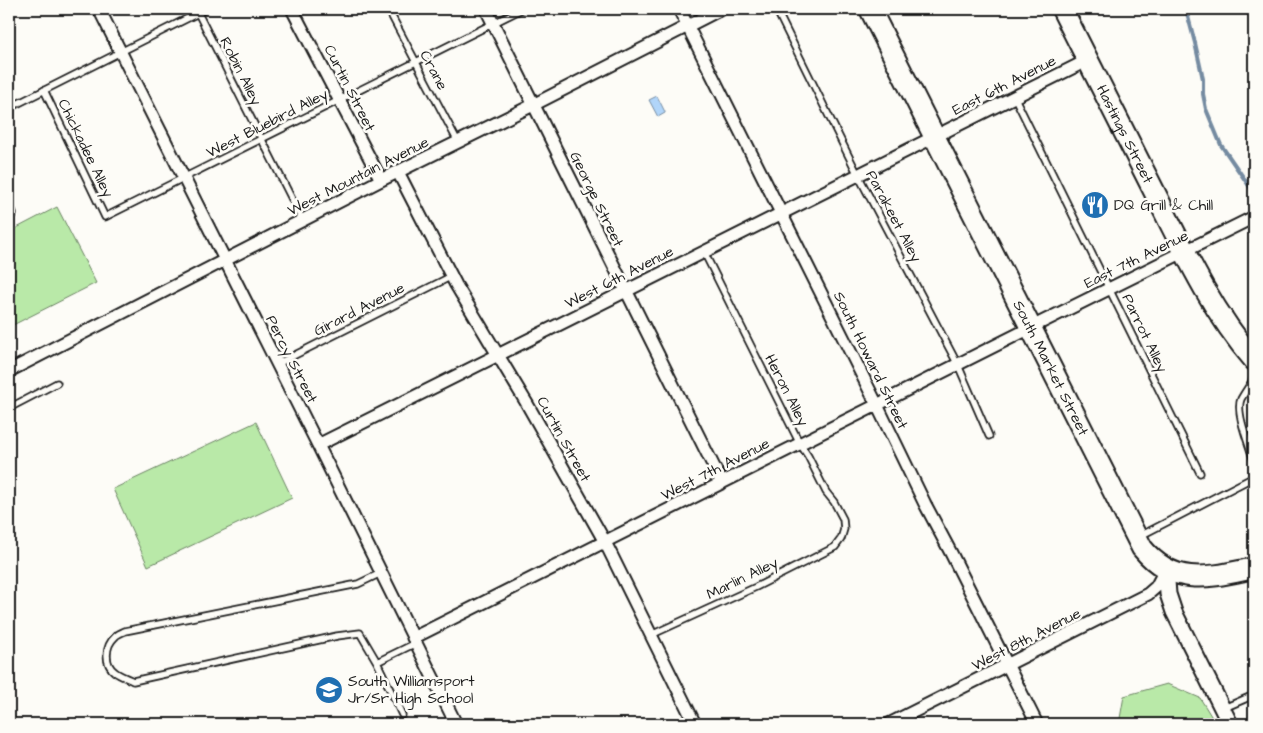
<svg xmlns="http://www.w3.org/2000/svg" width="1263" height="733" viewBox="0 0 1263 733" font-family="'Architects Daughter',sans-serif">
  <rect width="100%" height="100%" fill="#fdfcf7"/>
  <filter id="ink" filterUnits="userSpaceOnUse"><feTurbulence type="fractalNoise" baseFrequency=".02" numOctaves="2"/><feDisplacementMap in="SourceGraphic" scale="10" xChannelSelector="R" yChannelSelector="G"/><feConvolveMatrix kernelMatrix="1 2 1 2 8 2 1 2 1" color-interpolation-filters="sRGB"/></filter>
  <g filter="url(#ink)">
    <!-- green -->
    <path fill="#b9e9a8" stroke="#6a8262" d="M57,207l39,76 -87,44v-95z
      M256,422l36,76 -144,68 -35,-77z
      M1167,684l33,14 16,26h-97l5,-28z"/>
    <!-- water -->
    <path fill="#b1d5f9" stroke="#758ba1" d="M657,96l8,16v1l-7,4 -9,-17z"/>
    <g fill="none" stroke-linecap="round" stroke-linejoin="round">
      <!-- stream -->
      <path stroke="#758ba1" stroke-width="4" d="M1186,9l9,34 8,36v15l3,15 15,36 33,48"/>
      <!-- lane casing -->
      <g stroke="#1c1c1c" stroke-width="9">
        <path id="lane" d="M388,9l70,133
          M776,9l82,166 100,190 31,71
          M198,13l105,208
          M44,90l61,127 417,-208
          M1014,96l186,377
          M9,108l197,-99
          M277,364l175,-88
          M1254,378c-4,7 -9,14 -13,21 -6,13 9,48 13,62
          M9,408l48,-25
          M1140,536l114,-59
          M381,573l-23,11 -233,47c-4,2 -8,3 -10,6 -10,9 -11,27 0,35 5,4 12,6 18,9l204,-45 23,-3 17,29 39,-19
          M651,635l105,-48 79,-40 6,-8 3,-10 -1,-10 -9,-17 -8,-10 -18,-36 -8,-12 -96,-192
          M377,662l25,53
          M1224,708l30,-13"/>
      </g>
      <!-- street casing -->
      <g stroke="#1c1c1c" stroke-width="15">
        <path id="street" d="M99,9l219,436 138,279
          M292,9l89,171
          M486,9l236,474
          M679,9l198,396 48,99 26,49 86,171
          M398,172l58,113 70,117 79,140 90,182
          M9,211l1,2
          M9,371l372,-191 152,-75 188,-96
          M318,445l770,-385
          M413,638l629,-316 212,-105
          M889,724l259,-130 8,-7 10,-19"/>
      </g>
      <!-- secondary casing -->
      <g stroke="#1c1c1c" stroke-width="19">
        <path id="secondary" d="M1166,568l2,26 6,18 56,112"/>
      </g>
      <!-- highway casing -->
      <g stroke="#1c1c1c" stroke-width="24">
        <g id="highway">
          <path id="s1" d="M870,9l272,539c33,40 68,29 112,20"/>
          <path id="s2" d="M1062,9c31,61 62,123 93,184 29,58 56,117 99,167"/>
        </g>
      </g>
      <!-- lane -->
      <use href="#lane" stroke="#fdfcf7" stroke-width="5.5"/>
      <!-- street -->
      <use href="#street" stroke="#fdfcf7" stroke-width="11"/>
      <!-- secondary -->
      <use href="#secondary" stroke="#fdfcf7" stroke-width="15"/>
      <!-- highway -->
      <use href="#highway" stroke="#fdfcf7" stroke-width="20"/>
    </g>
  </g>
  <!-- icons -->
  <defs>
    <g id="restaurant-disc" transform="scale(1.4375)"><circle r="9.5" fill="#1f6fb2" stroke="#fdfcf7"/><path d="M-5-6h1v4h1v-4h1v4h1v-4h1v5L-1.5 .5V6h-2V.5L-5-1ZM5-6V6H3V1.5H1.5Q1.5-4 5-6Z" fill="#fff"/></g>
    <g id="school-disc" transform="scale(1.4375)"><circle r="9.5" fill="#1f6fb2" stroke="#fdfcf7"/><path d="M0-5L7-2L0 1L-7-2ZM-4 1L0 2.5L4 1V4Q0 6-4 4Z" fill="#fff"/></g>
  </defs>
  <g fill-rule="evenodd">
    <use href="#restaurant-disc" x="1095" y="205"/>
    <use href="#school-disc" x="329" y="690"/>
  </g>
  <g text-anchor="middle" stroke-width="5" stroke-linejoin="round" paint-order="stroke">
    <!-- street labels -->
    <g font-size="15" fill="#1c1c1c" stroke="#fdfcf7">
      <text transform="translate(434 70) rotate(62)" y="5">Crane</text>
      <text transform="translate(241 71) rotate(63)" y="5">Robin Alley</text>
      <text transform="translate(1004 85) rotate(-27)" y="5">East 6th Avenue</text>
      <text transform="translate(350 88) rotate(63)" y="5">Curtin Street</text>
      <text transform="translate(267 123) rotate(-27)" y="5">West Bluebird Alley</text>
      <text dy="5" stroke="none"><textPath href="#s2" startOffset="140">Hastings Street</textPath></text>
      <text transform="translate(86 148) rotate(64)" y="5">Chickadee Alley</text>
      <text transform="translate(358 176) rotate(-27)" y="5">West Mountain Avenue</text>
      <text transform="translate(597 199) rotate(64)" y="5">George Street</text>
      <text transform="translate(894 216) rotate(62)" y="5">Parakeet Alley</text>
      <text transform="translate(1136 259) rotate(-26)" y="5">East 7th Avenue</text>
      <text transform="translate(619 277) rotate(-27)" y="5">West 6th Avenue</text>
      <text transform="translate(359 309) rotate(-27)" y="5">Girard Avenue</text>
      <text transform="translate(1145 333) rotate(64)" y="5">Parrot Alley</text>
      <text transform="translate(292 359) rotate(63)" y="5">Percy Street</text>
      <text transform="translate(871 360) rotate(64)" y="5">South Howard Street</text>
      <text dy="5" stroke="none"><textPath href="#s1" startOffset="402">South Market Street</textPath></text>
      <text transform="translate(787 390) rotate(63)" y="5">Heron Alley</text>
      <text transform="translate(564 439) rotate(61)" y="5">Curtin Street</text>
      <text transform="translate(715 469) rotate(-27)" y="5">West 7th Avenue</text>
      <text transform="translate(742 578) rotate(-26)" y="5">Marlin Alley</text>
      <text transform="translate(1026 639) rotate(-27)" y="5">West 8th Avenue</text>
    </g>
    <!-- poi labels -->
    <g font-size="15" fill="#1c1c1c" stroke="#fdfcf7" text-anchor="start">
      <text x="1114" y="210">DQ Grill &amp; Chill</text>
      <text x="348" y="686">South Williamsport<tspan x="348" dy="17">Jr/Sr High School</tspan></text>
    </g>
  </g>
  <!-- margin -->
  <rect width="1263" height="733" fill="none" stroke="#fdfcf7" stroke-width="30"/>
  <rect x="15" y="15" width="1233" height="703" fill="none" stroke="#1c1c1c" stroke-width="2" filter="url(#ink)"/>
</svg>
